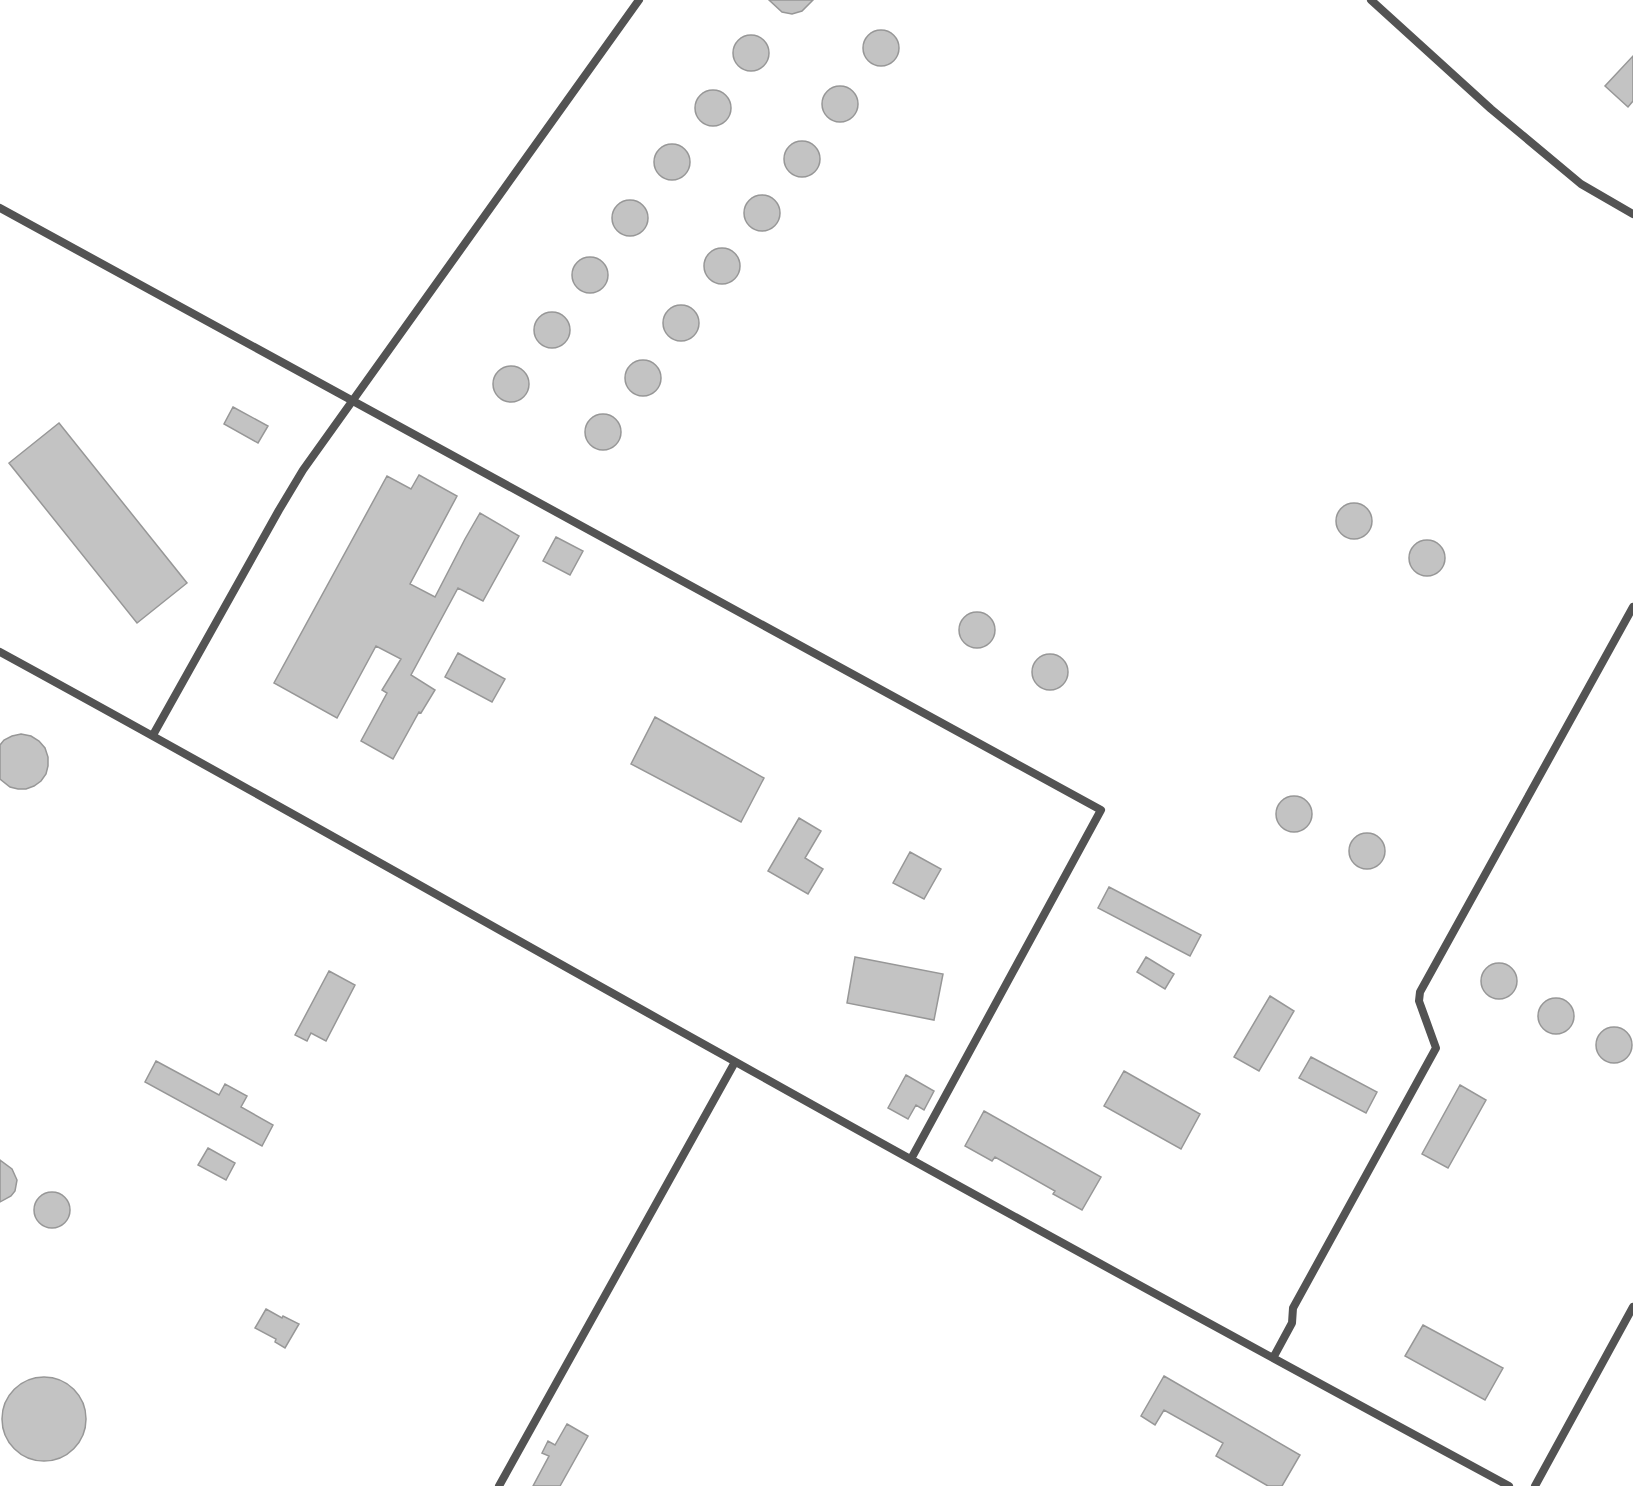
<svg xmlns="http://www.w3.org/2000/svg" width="1633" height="1486" viewBox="0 0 1633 1486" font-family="'Noto Sans',sans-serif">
  <rect width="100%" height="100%" fill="#fff"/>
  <!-- building -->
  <path fill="#c3c3c3" stroke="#979797" stroke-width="1.5" d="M769,0h44l-11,11 -10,3 -10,-2z
    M863 48a18 18 0 1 1 36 0a18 18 0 1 1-36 0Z
    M733 53a18 18 0 1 1 36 0a18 18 0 1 1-36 0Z
    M1633,56v45l-5,6 -23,-21z
    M822 104a18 18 0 1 1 36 0a18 18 0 1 1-36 0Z
    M695 108a18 18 0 1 1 36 0a18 18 0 1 1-36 0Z
    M784 159a18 18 0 1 1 36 0a18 18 0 1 1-36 0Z
    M654 162a18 18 0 1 1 36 0a18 18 0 1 1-36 0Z
    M744 213a18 18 0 1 1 36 0a18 18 0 1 1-36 0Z
    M612 218a18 18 0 1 1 36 0a18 18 0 1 1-36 0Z
    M704 266a18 18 0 1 1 36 0a18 18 0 1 1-36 0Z
    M572 275a18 18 0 1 1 36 0a18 18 0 1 1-36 0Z
    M663 323a18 18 0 1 1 36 0a18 18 0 1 1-36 0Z
    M534 330a18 18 0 1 1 36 0a18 18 0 1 1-36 0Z
    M625 378a18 18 0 1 1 36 0a18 18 0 1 1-36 0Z
    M493 384a18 18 0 1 1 36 0a18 18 0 1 1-36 0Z
    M233,407l35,19 -10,17 -34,-19z
    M585 432a18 18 0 1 1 36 0a18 18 0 1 1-36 0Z
    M59,423l128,160 -50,40 -128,-160z
    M419,475l38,21 -47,88 25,13 30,-58 15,-26 39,23 -36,65 -25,-13 -47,87 24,15 -14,23 -2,-1 -26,47 -32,-18 26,-48 -5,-3 19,-31 -25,-13 -39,72 -63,-35 113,-207 24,13z
    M1336 521a18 18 0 1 1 36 0a18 18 0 1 1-36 0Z
    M556,537l27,14 -13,24 -27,-14z
    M1409 558a18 18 0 1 1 36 0a18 18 0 1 1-36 0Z
    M959 630a18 18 0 1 1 36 0a18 18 0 1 1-36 0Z
    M458,653l47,26 -13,23 -47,-25z
    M1032 672a18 18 0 1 1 36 0a18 18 0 1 1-36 0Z
    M655,717l109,61 -23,44 -110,-58z
    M21,734l10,2 8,5 6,7 3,9v9l-2,8 -5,7 -7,5 -8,3h-8l-8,-2 -10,-8v-34l4,-5 8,-4z
    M1276 814a18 18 0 1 1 36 0a18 18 0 1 1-36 0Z
    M799,818l22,13 -16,27 18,11 -15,25 -40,-23z
    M1349 851a18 18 0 1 1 36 0a18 18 0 1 1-36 0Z
    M910,852l31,17 -17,30 -31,-16z
    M1109,887l92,48 -11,21 -92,-48z
    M855,957l88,17 -9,46 -87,-17z
    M1146,957l28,17 -9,15 -28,-17z
    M1481 981a18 18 0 1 1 36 0a18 18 0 1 1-36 0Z
    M329,971l26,14 -29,56 -15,-8 -4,8 -12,-6z
    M1270,996l24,15 -35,60 -25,-14z
    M1538 1016a18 18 0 1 1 36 0a18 18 0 1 1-36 0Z
    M1596 1045a18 18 0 1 1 36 0a18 18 0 1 1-36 0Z
    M1311,1057l66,35 -11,21 -67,-35z
    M156,1061l63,34 6,-11 22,12 -6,11 32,18 -11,21 -117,-64z
    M1124,1071l76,43 -19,35 -77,-43z
    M906,1075l28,16 -10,19 -8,-5 -8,14 -20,-11z
    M1460,1085l26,15 -38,68 -26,-14z
    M984,1111l117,66 -19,33 -29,-16 2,-3 -60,-34 -3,4 -27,-15z
    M208,1148l27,15 -9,17 -28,-15z
    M0,1160l12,9 5,11 -2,11 -4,5 -11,6z
    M34 1210a18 18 0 1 1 36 0a18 18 0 1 1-36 0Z
    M266,1309l16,9 1,-2 16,8 -14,24 -10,-6 1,-3 -21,-11z
    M1423,1325l80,43 -18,32 -80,-44z
    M1164,1376l136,79 -18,31h-14l-52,-30 7,-13 -59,-33 -9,15 -14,-9z
    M2 1419a42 42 0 1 1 84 0a42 42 0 1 1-84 0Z
    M567,1424l21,12 -28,50h-27l16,-30 -7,-3 6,-12 7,4z"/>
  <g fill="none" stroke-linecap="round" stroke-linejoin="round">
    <!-- lane -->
    <path stroke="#535353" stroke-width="8" d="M1371,0l120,109 90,75 52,30
      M0,208l1101,602 -190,349
      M0,652c246,134 489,273 734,409 257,144 516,285 775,425
      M153,735l126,-225 24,-40 336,-470
      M1273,1358l19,-35 1,-15 143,-260 -17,-47 1,-9 213,-385
      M499,1486l236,-424
      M1535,1486l98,-179"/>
  </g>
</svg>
